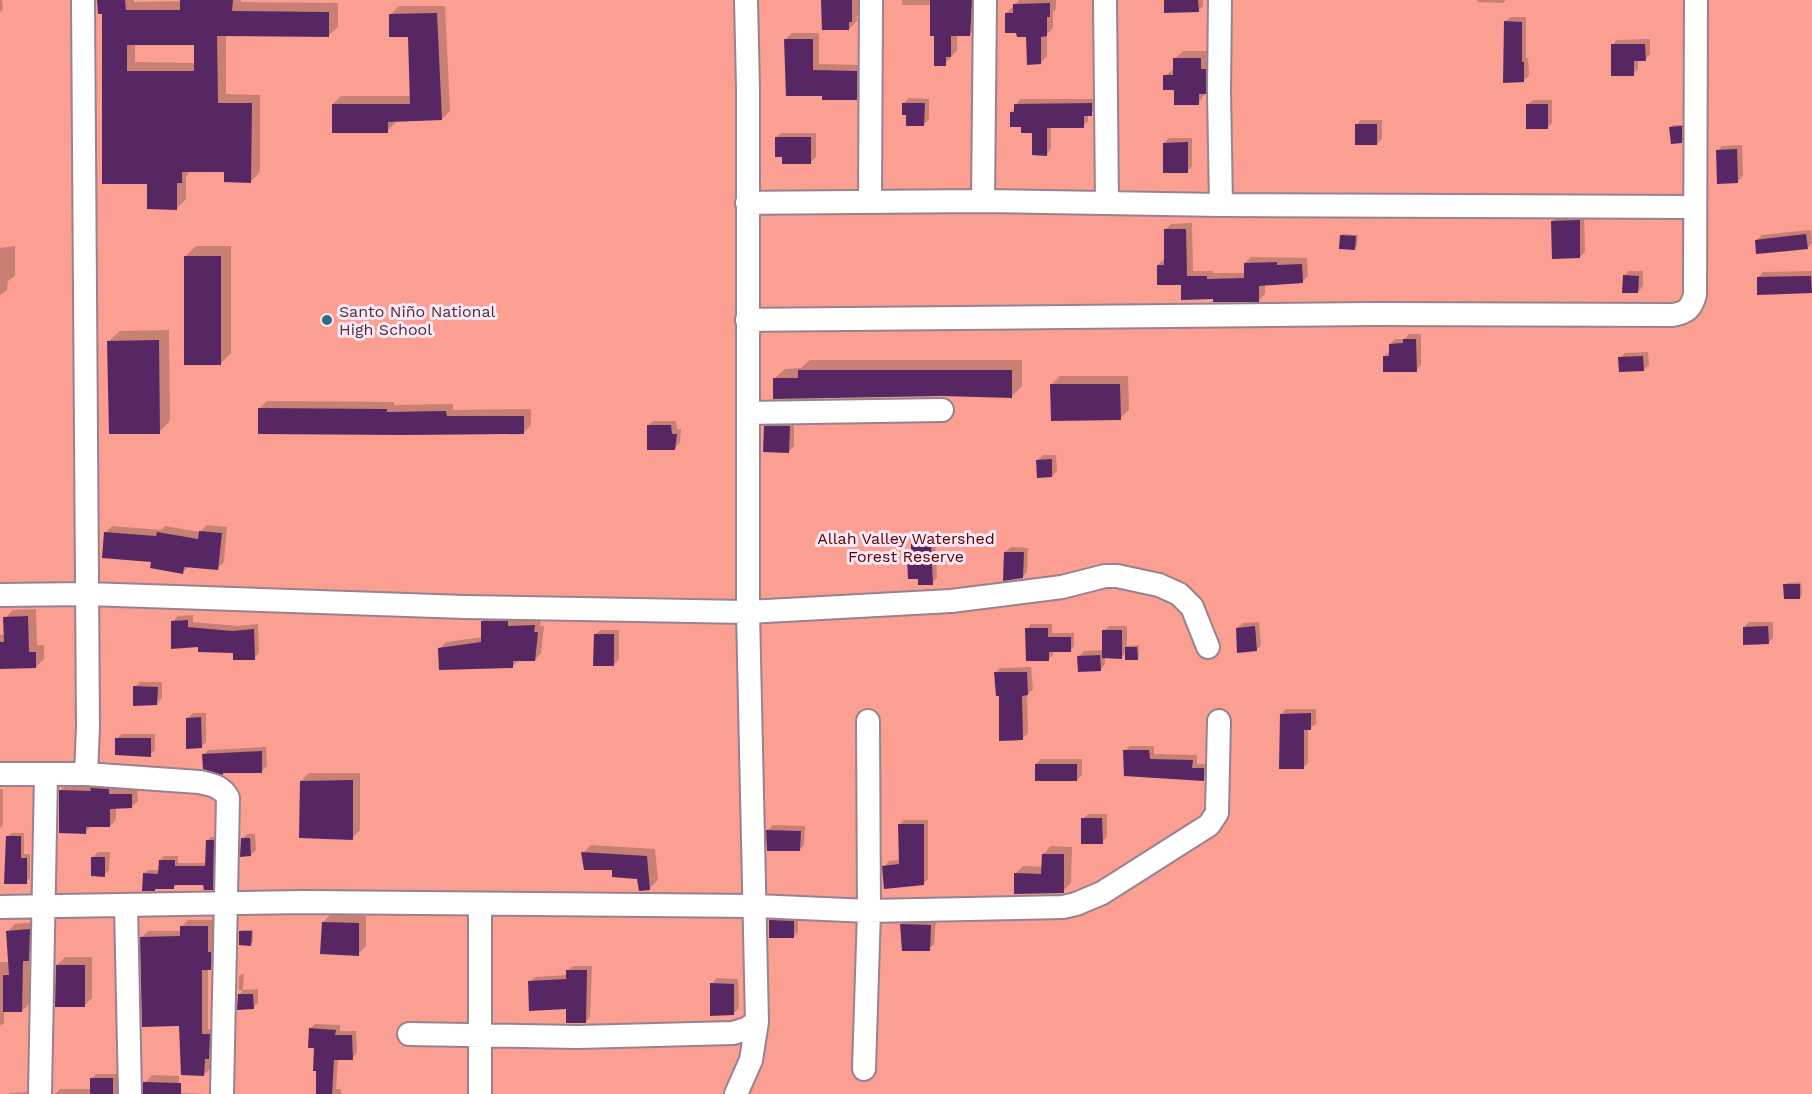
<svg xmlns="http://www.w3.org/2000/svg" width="1812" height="1094" viewBox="0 0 1812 1094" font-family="'Work Sans',sans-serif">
  <rect width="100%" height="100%" fill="#f1dae7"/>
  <!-- green -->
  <path fill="#fb9f92" d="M0,0h1812v1094h-1812z"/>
  <!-- shadow -->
  <path fill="#0003" fill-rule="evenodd" d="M0,0h2l1,10 -3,2z
    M98,0h36v2l107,-2v2l97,1v24l-10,9 -102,-1v59l34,1v77l-9,9 -25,-11h-36l-4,7v22l-9,9 -28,-25 -45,-170zM135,43h60v20l-60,-1z
    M823,0h37v13l-3,3v5l-8,8z
    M902,0h75l-2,29 -6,6h-12v15l-12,14 -10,-29 -3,-30h-30z
    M1019,0h37v9l-3,3v16l-6,6v22l-7,7 -13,-28 -21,-21z
    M1165,0h38v6l-5,5z
    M1478,0h28l-3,3 -26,-1z
    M399,6h46l5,105 -8,8 -47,1v3l-8,8 -54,-27 8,-8h70l-2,-61 -18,-21z
    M1511,17h15v41h2l1,18 -6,5 -18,-59z
    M792,33h27v31l44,1v27l-7,6 -33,-3 -38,-55z
    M1650,39v15l-5,5h-7v10l-5,5 -21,-29 5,-5z
    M1183,51h26l4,33 -15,19 -22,-14 -11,-13 10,-8v-9z
    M909,98l20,1v20l-5,5 -17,-10 -3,-11z
    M1020,99h76v11l-8,4v7l-5,5h-32v23l-4,5 -13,-23 -11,-6 -12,-12z
    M1533,100h19v23l-5,5 -20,-23z
    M1361,120h21v19l-5,5 -21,-19z
    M1673,125h11v15l-3,2 -10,-15z
    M781,133h35v24l-5,5 -28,-7 -7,-17z
    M1169,138h23v28l-5,5 -23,-28z
    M1742,145l1,31 -5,5 -21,-30 5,-5z
    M1558,216h26l1,36 -5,5 -27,-36z
    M1192,223l1,48h20v2h32v-10l6,-6 56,1 1,18 -6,6 -37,2v10l-6,6 -44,-2 -32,-15 -25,-18 6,-6 1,-29 6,-6z
    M1811,230l1,13 -5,5 -50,-8 5,-5z
    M1343,234l15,1 -1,11 -2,2 -14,-12z
    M15,246v30l-7,5 -1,9 -7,5v-47z
    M196,246h35v107l-11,11 -35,-107z
    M1629,271h14v15l-5,6 -14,-16z
    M1812,271l-1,21 -53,-14 5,-6z
    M169,330l1,91 -11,11 -50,-91 11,-10z
    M1409,334h12v31l-5,5 -32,-13 6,-6v-7l5,-5h10z
    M1648,352l1,13 -6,5 -23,-12 5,-5z
    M810,360h212v26l-10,10 -70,-1 -168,-16 11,-10 16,-1z
    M1060,376h68l1,34 -9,8 -68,-34z
    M267,401l127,1v3l59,-1v6l78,-1v16l-7,7 -265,-23z
    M653,421h23l1,8h4l-1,14 -5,5 -27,-22z
    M794,421v25l-5,5 -23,-24 5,-5z
    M1043,455h13l1,16 -5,5 -14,-16z
    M207,525l20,2 -3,35 -6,6 -29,-2 -6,6 -30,-12 -47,-28 6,-6 49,4 4,-4 35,6z
    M935,539l2,39 -5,5 -12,-6 -11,-20 4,-4 -1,-8 6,-5z
    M1011,547l17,1 -1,24 -5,5 -17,-25z
    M1801,582l1,13 -2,3 -15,-13 2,-2z
    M36,609l1,36h7v14l-8,8 -36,1v-33h5v-17l8,-8z
    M193,615v7l45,4 20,-2 1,29 -5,5 -20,-6 -34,-6 -27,-25 5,-5z
    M489,615h25v5l27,-1 -1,7h4l-3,27 -6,7h-16l-6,6 -73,-18 6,-6 37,-5v-16z
    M1259,622l2,23 -5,5 -19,-22 6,-5z
    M1749,622h24v16l-5,5 -24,-16z
    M1031,624h21v9h22v13l-4,5h-17v4l-5,4 -21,-30z
    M1109,626h18v20l12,-1v12l-2,2 -11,-7 -4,5h-17v7l-5,6 -21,-14 5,-5 19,-1 1,-19z
    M600,630h19v29l-5,5 -19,-29z
    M1031,667l2,22 -6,6 1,38 -5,5 -28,-65 5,-5z
    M140,682h22v16l-5,5 -22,-16z
    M1286,709h30v15l-8,5v34l-5,5 -22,-54z
    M193,713h13v29l-5,5 -13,-29z
    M122,734h33v16l-5,5 -34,-16z
    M1130,746h24v8l43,1v9h12l-1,11 -5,5 -79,-29z
    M266,747l1,19 -5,5 -59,-16 5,-5z
    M1041,759h41v16l-5,5 -41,-16z
    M309,773h51v57l-8,8 -51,-57z
    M115,783v6l22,-1 1,13 -7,6h-15v13l-6,6h-19l-6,7 -24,-43 6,-6z
    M0,789h3v36l-3,3z
    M1088,814h19v23l-5,5 -19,-23z
    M904,820h24v59l-5,5 -39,-17 5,-6 11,-1 -1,-35z
    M773,825l32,1 -1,19 -5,5 -31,-20z
    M12,833h12v21h6v24l-4,4 -19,-45z
    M247,834h8l1,16 -6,5 -8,-16z
    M211,837h6l-1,48 -4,4 -7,-5h-28l-3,3 -30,-13 4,-4h12v-10l4,-4h14v7h28l1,-22z
    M591,845l64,4 3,31 -8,8 -12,-11 -25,-8 -30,-16z
    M1051,846l21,1 -1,36 -8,8 -48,-17 8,-8 20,1v-13z
    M98,852h12l-1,18 -5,5 -11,-18z
    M331,914l35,2v30l-8,8 -35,-32z
    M776,916l22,1v15l-5,5 -22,-16z
    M907,919l29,2 -2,23 -5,5 -27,-25z
    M188,920h25v26h4v16l-7,6h-2v61h7v22l-5,5v13l-7,6 -61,-138 6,-6h34v-5z
    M36,922l-1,30 -6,7v45l-7,7h-18v12l-4,3v-64h10l-2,-31 7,-7z
    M242,930h11v12l-2,2 -11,-12z
    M65,957h27v41l-8,8 -27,-41z
    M573,966h19l-2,51 -5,5 -55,-40 5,-5 32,-2v-4z
    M242,974h2l-1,16 15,-1v14l-5,5 -14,-13 4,-4 -4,-1v-14z
    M717,978l21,1 1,29 -5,5 -22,-29z
    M315,1024l25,1v6h16l1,22 -5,5h-14l-2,31h5v5h-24l-1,-47 -6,-18z
    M96,1074h21v20h-62l5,-5h31v-10z
    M152,1075l27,1 -1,17 34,1h-67v-11z
    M30,1092v2h-22l2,-1z"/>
  <!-- building -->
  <path fill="#572764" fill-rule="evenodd" d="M97,0h28l1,10h54v-10h53l-1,11 97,1v25l-112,-1 1,67h34l-1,80 -27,-1v-10h-42v11h-5v27l-30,-1v-25h-45v-170h-4zM127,45h67v26h-67z
    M821,0h31v22h-3v8h-27z
    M930,0h42l-2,36h-19v21h-5v9h-12v-30h-4z
    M1164,0h34l1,12 -35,1z
    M1050,3v14h-3v19l-6,1v27l-14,1 -1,-28h-9l-1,-4h-11v-20h8v-9z
    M437,13l5,107 -54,2v11h-56v-29h78l-2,-67h-19v-23z
    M1504,21l18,1v40h2v20l-21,1z
    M784,39h29v31l44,1v29h-35v-4h-36z
    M1611,44h34l1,17h-12v15h-23z
    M1173,58h28v11h5v25h-7v11h-25v-15h-11v-15h10z
    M902,103h23l-1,23h-18v-11h-4z
    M1092,103v13h-8v12h-37v28l-15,-1v-22h-11v-6h-11v-15h4v-8z
    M1526,104h22v25h-22z
    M1355,124h22v21h-22z
    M1682,126v17l-11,1 -2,-17z
    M775,137h36v27h-29v-7h-7z
    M1188,142v31h-25v-30z
    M1737,149l1,34 -21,1 -1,-34z
    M1580,220v38l-28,1 -1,-38z
    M1164,229h22l1,47h20v3l37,-1v-15l33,-1v3l25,-1 1,19 -44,3v16h-46v-3l-32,1v-15h-24v-20h7z
    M1806,234l2,15 -52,5 -1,-14z
    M1340,235l16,1 -1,14 -16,-1z
    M184,256h37v109h-37z
    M1623,275l16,1 -1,17h-16z
    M1811,276l1,17 -55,2v-18z
    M1403,339h13l1,33h-34v-16h6v-12l14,-1z
    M159,340l1,94h-51l-2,-93z
    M1643,356l1,15 -25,1 -1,-15z
    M798,370h214v28l-70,-2 -169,3v-21h25z
    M1050,384h70l1,36 -70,1z
    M258,408l129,1v3l59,-1 1,5h77v18l-121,1 -145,-1z
    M647,425h24l1,9h5l-2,16h-28z
    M764,426h26l-1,27 -26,-1z
    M1052,459v18l-15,1 -1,-18z
    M199,531l23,2 -4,37 -34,-3 -1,7 -33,-6 1,-6 -49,-4 2,-26 52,4 1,-4 41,7z
    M911,544h20l2,41h-15v-6h-10l-1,-22 4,-1z
    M1004,552h20l-1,26 -20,3z
    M1783,584h17v15h-16z
    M28,616l1,36h7v16l-36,1v-27h4l-1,-25z
    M188,620v7l44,4 22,-2 1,31h-22v-7l-35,-1v-5l-27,2v-28z
    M481,621h27v5l27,-1 -1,7h4l-3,29h-22v7l-74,2 -1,-22 43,-6z
    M1255,626l2,25 -20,2 -1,-25z
    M1768,626l1,18 -26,1v-18z
    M1025,628h23v9h23v15h-22v9h-23z
    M1102,630h20v29l-20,-1z
    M594,634h20v32h-21z
    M1125,647h12l1,13h-13z
    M1100,655l1,16 -23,1 -1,-16z
    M994,672h33l1,23 -6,1 1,44 -24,1v-45h-3z
    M133,686l25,1 -1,18 -24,1z
    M1311,713v17h-7v39h-25l1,-55z
    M201,717l1,31 -16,1v-31z
    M115,738h36v19l-36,-2z
    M1123,750h26l1,9 43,1 -1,8h12v13l-80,-5z
    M262,751v22h-39v2l-20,-6 -1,-15z
    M1035,764h42v17h-42z
    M353,780v60l-54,-2 1,-57z
    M90,788l19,1v5h23v14l-22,1v18h-24v7l-27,-1v-43l32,1z
    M1081,818h21l1,26h-22z
    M898,824h26v61l-40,4 -2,-23 17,-2z
    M766,830l35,1 -1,20h-33z
    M6,836h15v22h6v26h-23z
    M241,838h9l1,18 -11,1z
    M206,840h8l-1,50h-9l-1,-5h-29v4h-19v2h-13l1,-18 15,1 1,-14h16v6h30z
    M581,852l66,4 3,34 -11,1 -2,-12 -25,-2v-7h-28z
    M1042,854h22v39l-50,1v-21l27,1z
    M91,857h14v20l-14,-1z
    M769,920l25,1v17h-25z
    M322,922l37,1v33l-39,-2z
    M900,924l31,1 -1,26h-28z
    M180,926h28v26h3v18h-9v64h8l-1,25h-4l-1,17 -23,-1 -2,-49 -37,1 -2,-90 40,-1z
    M30,929l-1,32h-6l-1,51h-19v-37h6l-3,-44z
    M239,931h13l-1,15 -12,-1z
    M56,965h29v42h-30z
    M566,970h21l-1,53h-20v-14l-37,2 -1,-30 38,-2z
    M710,983l24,1v31l-24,1z
    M238,994h15l1,15 -17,1z
    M309,1028l27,2 -1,5h17l1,25h-19l-2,34h-16v-23h-3l1,-23h-6z
    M90,1078h23v16h-23z
    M143,1082l38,1v11h-38z"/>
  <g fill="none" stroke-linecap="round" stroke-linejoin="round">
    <!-- minor casing -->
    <g stroke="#97828e" stroke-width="26">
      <path id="minor" d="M1105,0l2,203
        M870,201l1,-201
        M983,201l2,-201
        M747,203l236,-2 238,4 -2,-114 1,-91
        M1221,205l473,2
        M747,320l626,-6 299,1c14,-2 19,-6 23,-20l1,-295
        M748,413l194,-3
        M0,595l87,-1 378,13 283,5 203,-11 111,-14 43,-11h12l42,9 20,9 13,13 16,40
        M0,774h86l2,-47 -5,-727
        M86,774l113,8c13,3 23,4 29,16l-6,296
        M480,904v190
        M126,905l4,189
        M0,907l306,-5 448,4 115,5 194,-4 13,-3 26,-11 107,-68 8,-12 2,-92
        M409,1034l169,3 155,-4 13,-4 11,-7 -9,-410v-524l-2,-88
        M864,1069l5,-158 -1,-190
        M40,1094l6,-320
        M736,1094l15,-34 6,-38"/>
    </g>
    <!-- minor -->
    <use href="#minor" stroke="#fff" stroke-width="22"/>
  </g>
  <!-- markers -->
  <circle fill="#2f6c82" stroke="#ffe7f5" stroke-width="2" cx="327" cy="320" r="6"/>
  <g text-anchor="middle" stroke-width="6" stroke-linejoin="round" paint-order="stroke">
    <!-- poi labels -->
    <g font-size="16" fill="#3e343a" stroke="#ffe7f5" text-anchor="start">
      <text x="339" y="317">Santo Niño National<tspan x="339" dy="18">High School</tspan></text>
    </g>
    <!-- park labels -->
    <g font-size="16" fill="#550001" stroke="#ffe7f5">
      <text x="906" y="544">Allah Valley Watershed<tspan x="906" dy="18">Forest Reserve</tspan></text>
    </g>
  </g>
</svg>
